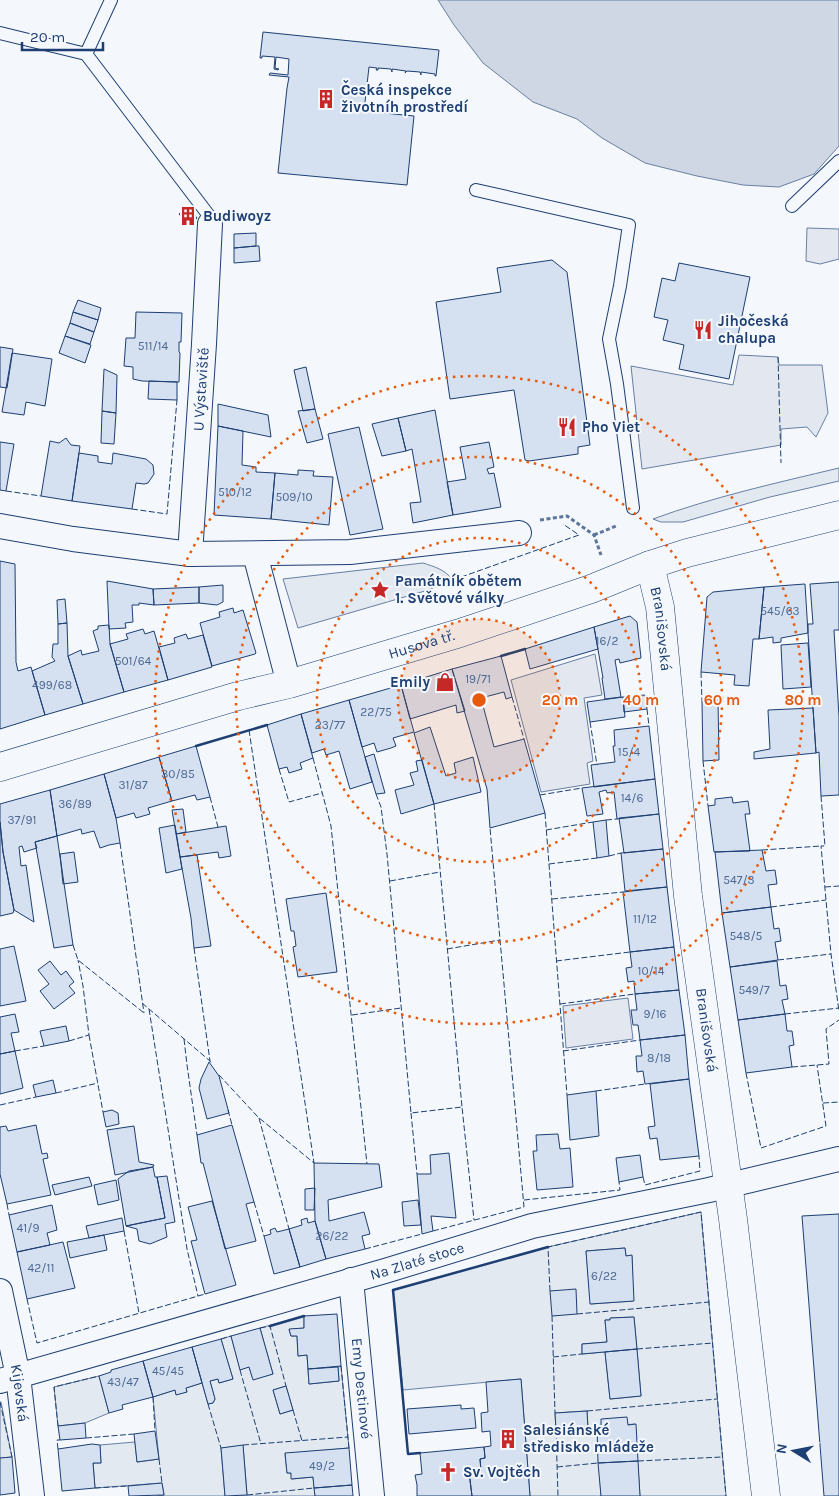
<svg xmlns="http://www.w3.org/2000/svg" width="839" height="1496" viewBox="0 0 839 1496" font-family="Karla,sans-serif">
  <rect width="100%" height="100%" fill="#f4f7fb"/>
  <!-- green -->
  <path fill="#e3e9f0" stroke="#687fa3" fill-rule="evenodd" d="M839,468v13l-69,16 -87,25h-22l-8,-3c60,-22 123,-36 186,-51z
    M423,563c12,4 21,6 30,17l-28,11 -127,37 -15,-49z
    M701,1212l25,284h-86l-5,-72 -38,3 4,69h-71l-9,-117 -118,11 -10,-100 155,-43zM625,1248l1,8h6l1,45 -42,3 -5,-53zM634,1317l7,79 -31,3 -5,-47 -23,2v-10l25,-2 -2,-22h5l1,-2zM587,1411l1,17 -32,2 -1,-17z
    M304,1316v12l-15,2 2,6h6l1,20 9,-1 2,29 30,-3 -1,-14 3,-1 8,82 -64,6 2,19h4l1,6 21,-2 2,19h-81l13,-2 -4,-48 -22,2 4,48h-69l8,-1 -2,-12 -67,5 -2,-25h8l-1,-18 35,-3 2,20 22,-3 -6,-62 22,-7 1,4 11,-2 -1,-4 16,-5 6,21 5,-1 2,-4 -5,-18 8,-2 1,4 14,-4 -12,-40 10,-3 9,33 9,-2 4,12 20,-5 -13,-46zM286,1386l7,24 -13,4 -7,-24z
    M99,1376l10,37 -24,10 -27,3 -4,-39z
    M0,1402h1l11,55 -12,1z"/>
  <!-- parking -->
  <path fill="#e3e8f0" stroke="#687fa3" d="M807,228l32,1v30l-19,5 -14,-3z
    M739,355l39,2 1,8h43l6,48 -12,24 -9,-10 -26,2v16l-139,24 -11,-103 102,19z
    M595,654l7,41 -18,3 9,63 -6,2 3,21 -49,8 -30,-112z
    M628,998l5,41 -67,9 -3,-42z"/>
  <!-- water -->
  <path fill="#cfd7e4" stroke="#687fa3" d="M438,0h401v146l-25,28 -35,13 -36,-2 -46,-9 -52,-13 -43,-25 -25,-19 -44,-17 -50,-39 -29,-38z"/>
  <!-- building -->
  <path fill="#d5e0f0" stroke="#1d3f73" d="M263,32l176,18 -3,26h-1v-2l-14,-2v3l-1,-3 -13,-1 -2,2 1,-2 -14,-2v3l-1,-3 -13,-1v2h-2l1,-2 -8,-1 -5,44 50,5 -7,69 -129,-12 9,-85 2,-11 -20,-2 1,-2 18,2 1,-16 -13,-2 -1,11 4,1 -1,1 -4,-1 1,-12 -13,-1v2h-2z
    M188,207l9,11 -8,7 -10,-11z
    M256,233v13l-22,2v-14z
    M256,246h3l1,15 -26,2v-15z
    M552,260l15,12 23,173 -12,2v7l-49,7 -4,-1 -11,-70 -64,9 -14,-97 65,-10 -4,-24z
    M679,263l71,14 -21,102 -50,-10 5,-24 -21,-5 5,-20 -14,-3 8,-39 13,3z
    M78,300l23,8 -3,12 -25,-8z
    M73,312l25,8 -4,12 -24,-9z
    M136,312l46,1 -1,29h-2v10l1,1 -1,29 -37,-1 -9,-2v-12l-9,-1 2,-28h9z
    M70,323l24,9 -4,12 -25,-8z
    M65,336l26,9 -6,18 -26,-10z
    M0,347l13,2 -6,39 -7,-1z
    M12,353l40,6 -7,47 -19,-4 -2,13 -22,-3z
    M306,367l9,42 -12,2 -9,-41z
    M104,369l13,6 -1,38 -14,-2z
    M149,381l28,1v18l-29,-1z
    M218,404l50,11 3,22 -53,-11z
    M315,409l8,30 -16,4 -9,-32z
    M435,410l18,105 -40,8 -3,-20 11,-1 -9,-53 -6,2 -8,-33z
    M102,411l14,2 -2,31 -13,-1z
    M398,418l8,33 -24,5 -10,-32z
    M218,426l25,5 -1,34 14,2v5l19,1 -4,46 -57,-4z
    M359,427l24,102 -33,6 -22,-101z
    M66,438l5,7 9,1 -8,55 -31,-5 9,-55 9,2z
    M0,442l14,2 -8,47 -6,-1z
    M489,442l5,25 -7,2 2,5 5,-1 7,34 -48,8 -6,-33 19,-3 -6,-32z
    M79,453l19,3v6l14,2 1,-11 33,6 7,6 1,9 -6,9 -4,1 -8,-1 -4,26 -60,-8z
    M298,470l16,1 -1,5 20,1 -4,48 -58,-6 4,-46 23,2z
    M0,561l15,3 1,98 2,9 13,-4 14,48 -45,14z
    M107,581l46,8 1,16 -15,-2v2h-7l1,17 -8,1 1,5 -17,1z
    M839,582v48h-5l5,87v78l-18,1 -2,-44 -3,1 -8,-120v-9h5l-3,-40z
    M805,584l3,49 -27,5v4l-8,1v-6l-14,2 5,-52z
    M223,585v17l-6,3 -18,-2v-16z
    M199,587v16l-45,2 -1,-16z
    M764,587l-5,52h-6l-4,47 -15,-1 1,-10 -34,-3 6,-75 6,-5z
    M65,599l2,24 -9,1 -1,-24z
    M233,608l1,5 9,-3 13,43 -1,1 -43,12 -12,-43 20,-6 -1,-5z
    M630,616l7,6 4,36 -21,5 -1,-4 -4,1 6,37 -16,2 -3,-21h1l-9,-51z
    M67,623l1,33 15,48 -38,11 -13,-44 23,-10 -3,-4 1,-13h5v-20z
    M109,625l1,19 14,48 -41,12 -15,-48 13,-6 1,5 17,-4 -6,-20 5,-2v-3z
    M594,627l4,22 -68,20 -5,-20z
    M143,629l2,5 9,-3 14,49 -44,12 -14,-48 18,-5 -2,-5z
    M186,634l2,5 15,-4 9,32 -44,13 -9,-33 16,-4 -1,-5z
    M808,643l3,44 -28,2 -2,-44z
    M501,656l11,41 -6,2 -2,-7 -23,6 13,49 30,-8 21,74 -55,15 -3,-39 -35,-120z
    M452,669l13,42 -8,2 -1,-8 -46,14 -9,-34z
    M401,685l13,47 -21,6 3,8 -5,2 -14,4 -3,-9 -12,4 -13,-47z
    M645,695l2,14 -23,3 -1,-15z
    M623,697l2,20 -35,5 -3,-20z
    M349,700l23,82 -22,7 -11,-38 -13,4 -2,-6 -12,4 -11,-39z
    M718,700l1,60 -16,1 -1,-59z
    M813,708l3,45 -62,6v-7l16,-3 -2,-39z
    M301,714l12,44 -13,5 2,6 -13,4 -2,-6 -8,2 -12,-44z
    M649,726l6,53 -61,8 -3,-22 24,-3 -2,-16h2l-1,-16z
    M430,727l16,49 10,-3 -2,-10 19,-6 8,35 -47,12 -20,-71z
    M196,746l14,51 -13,3 -2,-5 -23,6 -13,-44z
    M374,754l11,39 -9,1 -11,-37z
    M159,757l13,44 -24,7 2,6 -14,4 -2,-5 -18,5 -12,-44z
    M422,760l12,44 -33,10 -6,-24 19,-5 -4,-12 8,-2 -2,-10z
    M104,774l12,44 4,25 -11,2 -9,3 -6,-17 -12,3 -1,-5 -24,7 -7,-46z
    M655,779l4,35 -42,5 -3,-27 -7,1 -1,-3 -7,2 4,22 -16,2 -5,-28z
    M50,790l7,46 -22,6 2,6 -13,4 -2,-6 -3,1 2,19 5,-1 8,57 -20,-12 -11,-58 -3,-30v-18z
    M732,797l1,6 15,-2 2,13h-5l5,37 -36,1 -6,-46 7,-1v-6z
    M183,809l3,23 -10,2 -4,-24z
    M659,814l4,35 -39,4 -5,-35z
    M606,820l3,36 -12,2 -4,-36z
    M0,822l3,30 11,58 -1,3 -13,3z
    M175,825l7,44 -16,4 -7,-45z
    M226,826l5,30 -12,2 -1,-6 -38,5 -4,-23z
    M57,836l16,109 -19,3 -19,-106z
    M663,849l4,38 -42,4 -4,-38z
    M762,850l4,21 9,-1 2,14 -9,1 3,22 -49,6 -7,-61z
    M74,852l4,30 -15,2 -3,-30z
    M197,855l14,91 -17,2 -3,-30 -11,-61z
    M667,887l7,60 -44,5 -7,-60z
    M326,893l11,79 -39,5 -5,-30 3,-1 -2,-15h-3l-5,-32z
    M771,907l3,22 5,-1 2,13 -6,1 3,18 -48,7 -8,-54z
    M14,946l12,55 -26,5v-57z
    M674,947l5,43 -44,4 -1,-13 -6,1 -2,-14 6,-1 -2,-15z
    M50,961l11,14 5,-4 8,11 -5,4 6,7 -21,16 -14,-18 9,-7 -11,-14z
    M777,961l3,25 6,-1 2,14 -6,1 3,14 -47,6 -8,-53z
    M679,990l6,45 -45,5 -2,-15h-5l-2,-15h6l-2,-16z
    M15,1014l4,18 -8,1 4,18 -15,3v-37z
    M785,1014l2,17h5l2,14 -5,1 3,21 -46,6 -8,-53z
    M66,1026l3,15 -25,5 -4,-15z
    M685,1035l4,44 -44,5 -2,-13 -6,1 -1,-16h6l-2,-16z
    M15,1051l8,37 -23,6v-40z
    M209,1062l10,14 10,37 -22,6 -8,-31 2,-9z
    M689,1079l10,77 -39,4 -3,-22 -7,1 -2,-12 7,-1 -5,-42z
    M53,1080l3,13 -20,4 -3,-12z
    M596,1091l3,45 -29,4 -3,-45z
    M112,1110l6,3 1,11 -13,3 -3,-15z
    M36,1125l6,29 5,-1 1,5 -5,1 8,36 -44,9 -7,-30v-47l6,-1 2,5z
    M232,1125l22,77 -8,2 10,37 -31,8 -22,-86h-2l-4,-28z
    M134,1126l5,36 15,3 -1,2 -38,8 -8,-45z
    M558,1134l2,15 10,-1 3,39 -36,3 -4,-39h4l-1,-16z
    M449,1153l7,65 -25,-2 2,15 -11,3 -5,-60h14l-1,-19z
    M640,1155l3,22 -24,5 -3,-24z
    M314,1163l65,1 3,23 -54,13 1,21 35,-9 6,22 -8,2 3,13 -39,10 -11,-38z
    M153,1167l2,10h2l8,41 -39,8 -8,-47 11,-8z
    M167,1176l8,46 -10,2 2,13 -17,7 -11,-3 -2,-12 -11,-3 39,-8 -8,-41z
    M89,1177l3,9 -37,9 -3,-10z
    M116,1180l3,20 -21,5 -4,-20z
    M315,1188l-1,22h-9v-21z
    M418,1200l3,25 -17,1 -2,-24z
    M212,1201l24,84 -31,9 -14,-53 6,-1 -9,-33z
    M52,1205l5,25 -10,3 3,12 -33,7 -8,-37z
    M839,1214v282h-15l-22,-280z
    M122,1218l2,13 -35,7 -3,-12z
    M307,1218l1,5 7,-2 11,38 -26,8 -11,-38 13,-4 -1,-5z
    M275,1228l2,4 12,-3 11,38 -26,7 -10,-38 7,-2 -1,-4z
    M104,1235l3,15 -37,8 -3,-16z
    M63,1242l12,46 -48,11 -10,-47z
    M625,1248l1,8 6,-1 2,46 -44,3 -4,-53z
    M576,1289l1,25 -25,2 -2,-25z
    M337,1314l4,52 -33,3 -1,-14 -9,1 -1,-20h-6l-2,-7 15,-1v-12z
    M634,1317l3,32 -55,5v-10l25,-2 -2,-22h5v-2z
    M260,1328l13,46 -20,6 -4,-13 -9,3 -9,-34z
    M221,1339l12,40 -14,4 -1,-4 -8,2 5,18 -2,4 -5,1 -16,-57z
    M192,1347l10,36 -16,5 1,4 -11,3 -1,-5 -22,7 -10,-36z
    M637,1349l4,47 -31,3 -5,-47z
    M143,1361l10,36 -31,8 1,4 -14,4 -10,-37 12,-4v-2z
    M338,1367l1,14 -30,3 -1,-15z
    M521,1379l9,117h-58l-3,-24 12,-1 -1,-12 5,-1 -1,-11 7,-1 -1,-15 -8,1 -1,-19 7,-1 -2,-30z
    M286,1386l7,24 -13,4 -7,-24z
    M461,1405v4l13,-1 2,20 -67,6 -2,-25z
    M587,1411l1,17 -32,2 -1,-17z
    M627,1417l1,8 8,-1 2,37 -40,2 -1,-36h4v-8z
    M85,1423l1,15 -26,2 -2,-14z
    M155,1431l4,28 -22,3 -3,-28z
    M92,1444l8,1 1,18h-8l2,25 -33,3 -4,-42z
    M243,1445l4,50 -22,1 -4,-48z
    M484,1447l1,11 -5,1 1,12 -12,1 3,24h-55v-11l-2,-10 7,-1 -2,-21z
    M349,1448l3,37 -38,3 -1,-11 -22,2v-6h-4l-2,-20z
    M12,1457l3,36 -15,2v-37z
    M638,1461l2,35h-39l-3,-33z
    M162,1483l2,12 -35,1 -1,-10z
    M352,1485l1,11h-38l-1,-8z"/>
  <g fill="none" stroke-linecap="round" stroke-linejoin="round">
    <!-- lane casing -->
    <g stroke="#1d3f73" stroke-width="14">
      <path id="lane" d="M0,33l86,21 25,-54
        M86,54l124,163v7
        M476,190l153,35 -9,61 -11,53 8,45 16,124
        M792,206l47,-45"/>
    </g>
    <!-- street casing -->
    <g stroke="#1d3f73" stroke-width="26">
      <g id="street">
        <path d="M0,526l73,13 117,15 160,-2 169,-19"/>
        <path id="s1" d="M190,554l14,-210 6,-120"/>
        <path d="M255,554l34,130"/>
        <path id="s2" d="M351,1280l21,216"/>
        <path id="s3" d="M0,1291l18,85 14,120"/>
        <path id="s4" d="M0,1381l385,-110 147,-45 177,-36 130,-31"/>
      </g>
    </g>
    <!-- secondary casing -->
    <g stroke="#1d3f73" stroke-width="29">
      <g id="secondary">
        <path id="s5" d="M650,565l10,42 28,289 45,323 33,277"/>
        <path id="s6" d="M0,767l238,-71 51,-12 171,-51 131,-44 59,-24 37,-12 152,-38"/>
      </g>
    </g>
    <!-- path -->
    <path stroke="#5e769c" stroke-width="3" stroke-dasharray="4 2.5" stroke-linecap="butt" d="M540,520l27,-4 27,19 7,20
      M594,535l22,-9"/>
    <!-- lane -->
    <use href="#lane" stroke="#f4f7fb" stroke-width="12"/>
    <!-- street -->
    <use href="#street" stroke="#f4f7fb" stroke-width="24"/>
    <!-- secondary -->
    <use href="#secondary" stroke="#f4f7fb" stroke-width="28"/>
    <!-- fence -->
    <path stroke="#1d3f73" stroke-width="1" stroke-dasharray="6 2.5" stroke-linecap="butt" d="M778,357l3,106
      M6,491l35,5
      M132,509l35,5 10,-114
      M453,580l126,-45 -16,-11
      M701,672l1,30
      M512,697l12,42
      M647,709l2,17
      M590,722l7,43
      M249,730l65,433
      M313,758l18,68 36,338
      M703,761l5,45
      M279,769l10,33 33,-9
      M376,794l5,13 6,47 24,259 51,-6 12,113
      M540,795l42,-7
      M821,796l4,50h-4l10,108 8,57
      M210,797l8,30
      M434,804l28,303
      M545,813l22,282
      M606,820l11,-1
      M546,830l47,-8
      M120,843l24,170
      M762,850l59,-4
      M609,856l12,-3
      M549,864l48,-6
      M390,881l50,-9
      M825,887l14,-1
      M552,899l71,-7
      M771,907l55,-7
      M73,945l5,15 66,53
      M194,948l16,113
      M447,949l53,-9
      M778,960l53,-6
      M556,961l74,-9
      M142,1003l68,58 2,3
      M560,1004l75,-10
      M149,1009l38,240 11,47
      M785,1014l54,-6
      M352,1015l49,-7
      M89,1035l14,77
      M184,1039l3,26 10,70
      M69,1041l20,-6 -6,-49 -5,-26
      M15,1051l29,-5
      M563,1051l77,-11
      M792,1067l37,-3 -3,-35 13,-9
      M746,1073l15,75 65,-22 -9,-61
      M219,1075l39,42 56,46
      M596,1091l49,-7
      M56,1093l42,-10
      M823,1103l16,-1
      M0,1105l36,-8
      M228,1110l4,15
      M411,1113l6,61
      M259,1118l30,111
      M643,1177l2,8 55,-14 -1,-15
      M524,1200l96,-10 -1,-8
      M254,1202l10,34
      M7,1204l2,11
      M124,1231l15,82
      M433,1231l91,-24 -34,-379
      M365,1249l57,-15
      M550,1291l-2,-44 153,-35 25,284
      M27,1299l10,44 168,-49
      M577,1314l132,-12
      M552,1316l3,97
      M260,1328l10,-2 16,60
      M221,1339l10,-3
      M637,1349l76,-6
      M553,1357l29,-3
      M341,1366l8,82
      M240,1370l21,74
      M153,1397l2,34
      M0,1402l12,55
      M208,1404l13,44
      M293,1410l9,31
      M587,1411l130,-12
      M58,1426l-4,-39 45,-11
      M556,1430l2,66
      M86,1438l48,-4
      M243,1445l105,-8
      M58,1449l-1,-9h3
      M159,1459l3,24
      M638,1461l84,-4
      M557,1467l41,-4
      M95,1488l33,-2
      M247,1495l67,-7"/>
    <!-- wall -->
    <path stroke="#1d3f73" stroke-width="2.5" d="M501,656l24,-7
      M196,746l71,-21
      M270,1326l34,-10
      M420,1453l-12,1 -15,-164 155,-43"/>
  </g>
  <!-- distance rings -->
  <circle cx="479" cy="700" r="81" fill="#e8590c" fill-opacity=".12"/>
  <g fill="none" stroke="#e8590c" stroke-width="2.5" stroke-dasharray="2.5 5">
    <circle cx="479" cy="700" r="81"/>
    <circle cx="479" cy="700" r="162"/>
    <circle cx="479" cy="700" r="243"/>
    <circle cx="479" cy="700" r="324"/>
  </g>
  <!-- icons -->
  <defs>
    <g id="building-bare" transform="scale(1.5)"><path d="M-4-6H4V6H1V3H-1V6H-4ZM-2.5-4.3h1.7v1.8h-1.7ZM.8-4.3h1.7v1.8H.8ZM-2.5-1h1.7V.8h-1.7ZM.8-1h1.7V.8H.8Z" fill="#c62828" stroke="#f4f7fb" stroke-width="2.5" paint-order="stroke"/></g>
    <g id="restaurant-bare" transform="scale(1.5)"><path d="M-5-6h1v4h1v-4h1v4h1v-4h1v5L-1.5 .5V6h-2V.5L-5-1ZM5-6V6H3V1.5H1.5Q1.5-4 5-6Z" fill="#c62828" stroke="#f4f7fb" stroke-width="2.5" paint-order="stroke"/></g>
    <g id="sight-bare" transform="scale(1.5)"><path d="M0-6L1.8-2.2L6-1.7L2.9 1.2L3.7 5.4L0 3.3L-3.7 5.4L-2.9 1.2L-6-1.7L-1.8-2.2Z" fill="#c62828" stroke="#f4f7fb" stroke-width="2.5" paint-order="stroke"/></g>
    <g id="shop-bare" transform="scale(1.5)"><path d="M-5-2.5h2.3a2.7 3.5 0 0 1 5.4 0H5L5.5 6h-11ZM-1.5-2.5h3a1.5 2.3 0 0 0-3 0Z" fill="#c62828" stroke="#f4f7fb" stroke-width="2.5" paint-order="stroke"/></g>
    <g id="church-bare" transform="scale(1.5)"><path d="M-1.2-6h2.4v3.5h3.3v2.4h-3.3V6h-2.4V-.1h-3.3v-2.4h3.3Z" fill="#c62828" stroke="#f4f7fb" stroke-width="2.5" paint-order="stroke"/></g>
  </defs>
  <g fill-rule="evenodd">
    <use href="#building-bare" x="326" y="99"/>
    <use href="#building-bare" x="188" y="216"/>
    <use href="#restaurant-bare" x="703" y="330"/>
    <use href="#restaurant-bare" x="567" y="427"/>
    <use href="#sight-bare" x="380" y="590"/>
    <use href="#shop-bare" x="445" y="682"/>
    <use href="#building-bare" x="508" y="1439"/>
    <use href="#church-bare" x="448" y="1472"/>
  </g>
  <g text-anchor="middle" stroke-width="4" stroke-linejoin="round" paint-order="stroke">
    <!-- number labels -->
    <g font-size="12" fill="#4b6792">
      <text x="153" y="350">511/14</text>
      <text x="235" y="496">510/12</text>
      <text x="294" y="501">509/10</text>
      <text x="780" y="615">545/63</text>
      <text x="607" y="645">16/2</text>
      <text x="133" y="665">501/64</text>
      <text x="478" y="683">19/71</text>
      <text x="52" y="689">499/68</text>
      <text x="376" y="716">22/75</text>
      <text x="330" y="729">23/77</text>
      <text x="629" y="756">15/4</text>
      <text x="178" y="778">30/85</text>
      <text x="133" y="789">31/87</text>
      <text x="632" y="802">14/6</text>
      <text x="75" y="808">36/89</text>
      <text x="22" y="824">37/91</text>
      <text x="739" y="884">547/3</text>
      <text x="645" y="923">11/12</text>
      <text x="746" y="940">548/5</text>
      <text x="651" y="975">10/14</text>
      <text x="754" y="994">549/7</text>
      <text x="655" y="1018">9/16</text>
      <text x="659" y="1062">8/18</text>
      <text x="28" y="1232">41/9</text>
      <text x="332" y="1240">26/22</text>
      <text x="41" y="1272">42/11</text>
      <text x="604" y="1280">6/22</text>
      <text x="168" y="1375">45/45</text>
      <text x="123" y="1386">43/47</text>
      <text x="322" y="1470">49/2</text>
    </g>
    <!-- poi labels -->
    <g font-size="15" font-weight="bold" fill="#1d3f73" stroke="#f4f7fb" text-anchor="start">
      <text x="341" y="95">Česká inspekce<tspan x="341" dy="17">životníh prostředí</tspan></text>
      <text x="203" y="221">Budiwoyz</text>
      <text x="718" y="326">Jihočeská<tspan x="718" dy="17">chalupa</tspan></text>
      <text x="582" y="432">Pho Viet</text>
      <text x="395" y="586">Památník obětem<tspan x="395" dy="17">1. Světové války</tspan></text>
      <text x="430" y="687" text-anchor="end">Emily</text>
      <text x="523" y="1435">Salesiánské<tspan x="523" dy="17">středisko mládeže</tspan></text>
      <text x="463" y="1477">Sv. Vojtěch</text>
    </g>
    <!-- street labels -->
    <g font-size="15" fill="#1d3f73" stroke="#f4f7fb">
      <text dy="5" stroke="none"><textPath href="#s1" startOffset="165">U Výstaviště</textPath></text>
      <text dy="5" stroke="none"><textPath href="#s5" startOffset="65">Branišovská</textPath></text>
      <text dy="5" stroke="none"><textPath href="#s6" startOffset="439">Husova tř.</textPath></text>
      <text dy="5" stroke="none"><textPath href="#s5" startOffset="469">Branišovská</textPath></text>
      <text dy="5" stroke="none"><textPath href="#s4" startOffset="434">Na Zlaté stoce</textPath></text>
      <text dy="5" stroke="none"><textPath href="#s2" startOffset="109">Emy Destinové</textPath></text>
      <text dy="5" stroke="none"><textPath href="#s3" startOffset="104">Kijevská</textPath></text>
    </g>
  </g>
  <circle cx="479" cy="700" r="8" fill="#e8590c" stroke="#f4f7fb" stroke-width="2.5"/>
  <g font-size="15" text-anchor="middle" font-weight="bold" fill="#e8590c" stroke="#f4f7fb" stroke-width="4" stroke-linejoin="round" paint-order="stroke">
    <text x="560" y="705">20 m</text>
    <text x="641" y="705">40 m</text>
    <text x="722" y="705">60 m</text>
    <text x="803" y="705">80 m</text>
  </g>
  <!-- north arrow -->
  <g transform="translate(794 1451) rotate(280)" stroke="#f4f7fb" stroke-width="4" paint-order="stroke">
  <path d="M0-4L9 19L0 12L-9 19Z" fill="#1d3f73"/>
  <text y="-8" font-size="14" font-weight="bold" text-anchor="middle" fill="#1d3f73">N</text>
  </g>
  <!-- scale -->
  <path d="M22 42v8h81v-8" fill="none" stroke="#1d3f73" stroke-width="2.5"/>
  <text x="30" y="42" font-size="15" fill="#1d3f73" stroke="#f4f7fb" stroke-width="4" paint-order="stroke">20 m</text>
</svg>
